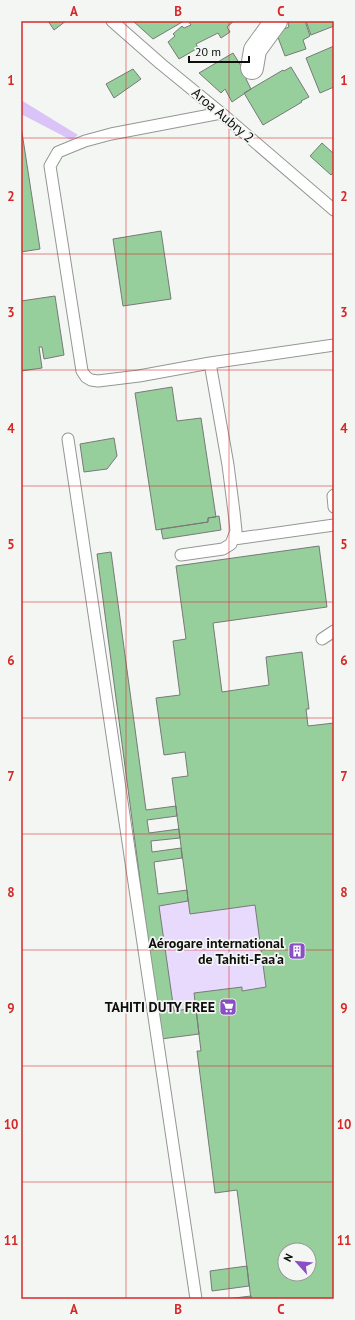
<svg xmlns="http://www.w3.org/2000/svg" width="355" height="1320" viewBox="0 0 355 1320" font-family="'PT Sans',sans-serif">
  <rect width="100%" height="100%" fill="#f3f6f3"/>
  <!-- green -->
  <path fill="#e8dafc" d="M188,901l2,13 65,-9 11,82 -24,4 -1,-4 -47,6 2,15 -22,3 -15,-105z"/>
  <!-- water -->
  <path fill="#dac4f7" d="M21,100l57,35 -7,5 -50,-26z"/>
  <!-- building -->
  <path fill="#96ce9c" stroke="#787a78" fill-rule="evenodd" d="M48,21h18l-12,9z
    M133,21h51l-31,18z
    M190,21h44l-7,6 3,5 -9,6 -3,-5 -22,11 2,4 -19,11 -11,-17 7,-6 -2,-2 9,-8 2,2 7,-3 -2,-3z
    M292,21h13l5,15 -7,4 3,9 -21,7 -9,-24 13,-5 -1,-4z
    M306,21h28v5l-23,9z
    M334,46v41l-14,6 -14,-35z
    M233,53l15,24 -2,2 5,10 -19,13 -7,-13 -4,4 -22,-20z
    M291,67l18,30 -8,4 1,1 -39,23 -19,-32 39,-23 1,1z
    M133,69l8,10 -27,19 -8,-14z
    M21,126l19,123 -19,3z
    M322,143l12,11v18l-3,3 -21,-19z
    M161,231l10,68 -48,7 -10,-67z
    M55,296l9,59 -20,4 -2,-12h-3l3,21 -21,3v-70z
    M172,387l5,34 24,-3 15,99 -8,1v4l-52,8 -21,-137z
    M114,438l3,18 -10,13 -23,3 -4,-28z
    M219,516l2,14 -58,9 -2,-10 47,-7v-4z
    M319,546l8,61 -114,16 9,69 47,-7 -3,-28 36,-5 7,57h-3l2,17 26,-3v576h-83l-14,-109 -22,3 -18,-142h4l-7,-58 48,-6v4l24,-4 -11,-82 -65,9 -18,-136 16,-2 -3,-24 -21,3 -8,-57 24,-3 -7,-54 13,-2 -10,-73zM285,1250h24v24h-24z
    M111,552l35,258 30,-4 1,10 -30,4 2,13 30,-4 1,9 -29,3 1,11 29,-4 1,10 -28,4 4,32 29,-4 1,11 -29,5 15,105 22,-3 3,26 -38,5 -64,-485z
    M247,1266l2,20 -37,5 -2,-20z
    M251,1296v3h-25z"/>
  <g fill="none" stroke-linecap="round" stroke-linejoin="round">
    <!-- lane casing -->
    <g stroke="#949794" stroke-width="13">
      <path id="lane" d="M112,21l49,43 60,49 113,97
        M221,113l-110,21 -26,7 -27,11 -8,14 32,205 4,6 5,3 7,1 41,-5 71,-13 124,-18
        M68,439l128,860
        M334,495l-1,1 1,11
        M234,539l100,-14
        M181,555l42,-6 8,-5 5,-13 -2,-19 -6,-47 -18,-102
        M322,639l12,-8"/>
    </g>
    <!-- street casing -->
    <g stroke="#949794" stroke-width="24">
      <path id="street" d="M252,68l3,-18 21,-29"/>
    </g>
    <!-- lane -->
    <use href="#lane" stroke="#fff" stroke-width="11"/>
    <!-- street -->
    <use href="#street" stroke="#fff" stroke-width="22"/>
  </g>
  <!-- grid -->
  <path fill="none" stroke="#d62828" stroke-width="1" stroke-opacity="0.55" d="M126,21v1278M229,21v1278M21,138h313M21,254h313M21,370h313M21,486h313M21,602h313M21,718h313M21,834h313M21,950h313M21,1066h313M21,1182h313"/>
  <!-- icons -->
  <defs>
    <g id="building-square" transform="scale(0.9)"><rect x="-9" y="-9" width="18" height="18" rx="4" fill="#8b4fc5" stroke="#f3f6f3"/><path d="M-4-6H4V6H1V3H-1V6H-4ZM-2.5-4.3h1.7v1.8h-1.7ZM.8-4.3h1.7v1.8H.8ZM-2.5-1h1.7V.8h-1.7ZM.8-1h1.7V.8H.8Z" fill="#fff"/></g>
    <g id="supermarket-square" transform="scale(0.9)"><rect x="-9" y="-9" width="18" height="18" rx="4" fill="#8b4fc5" stroke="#f3f6f3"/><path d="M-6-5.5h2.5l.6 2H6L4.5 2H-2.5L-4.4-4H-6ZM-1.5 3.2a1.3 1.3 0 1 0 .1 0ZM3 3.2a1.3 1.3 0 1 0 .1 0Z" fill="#fff"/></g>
  </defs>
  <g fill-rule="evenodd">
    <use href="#building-square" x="297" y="951"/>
    <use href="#supermarket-square" x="228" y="1007"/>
  </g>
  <g text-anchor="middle" stroke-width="3.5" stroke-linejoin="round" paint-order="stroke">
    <!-- street labels -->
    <g font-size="14" fill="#0d0e0d" stroke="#f3f6f3">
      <text transform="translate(223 115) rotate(40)" y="5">Aroa Aubry 2</text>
    </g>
    <!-- poi labels -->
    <g font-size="14" font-weight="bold" fill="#0d0e0d" stroke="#f3f6f3" text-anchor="end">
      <text x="284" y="948">Aérogare international<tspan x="284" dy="16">de Tahiti-Faa'a</tspan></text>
      <text x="215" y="1012">TAHITI DUTY FREE</text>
    </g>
  </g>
  <!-- border -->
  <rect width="355" height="1320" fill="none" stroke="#f3f6f3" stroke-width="44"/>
  <!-- north arrow -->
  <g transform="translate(297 1262) rotate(297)"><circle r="19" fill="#f3f6f3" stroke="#979997"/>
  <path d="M0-3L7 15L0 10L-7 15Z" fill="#8b4fc5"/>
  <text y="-6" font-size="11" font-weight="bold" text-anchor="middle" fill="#0d0e0d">N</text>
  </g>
  <!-- scale -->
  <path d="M189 56v6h60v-6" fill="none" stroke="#0d0e0d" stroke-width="2"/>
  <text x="195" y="56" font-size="12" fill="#0d0e0d" stroke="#f3f6f3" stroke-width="3" paint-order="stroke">20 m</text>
  <rect x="22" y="22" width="311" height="1276" fill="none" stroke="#d62828" stroke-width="1.5"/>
  <g font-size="13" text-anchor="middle" font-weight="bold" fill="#d62828">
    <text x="74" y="16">A</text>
    <text x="178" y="16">B</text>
    <text x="281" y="16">C</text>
    <text x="11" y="85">1</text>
    <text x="344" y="85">1</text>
    <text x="11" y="201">2</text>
    <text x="344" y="201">2</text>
    <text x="11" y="317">3</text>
    <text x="344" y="317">3</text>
    <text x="11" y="433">4</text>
    <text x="344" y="433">4</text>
    <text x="11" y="549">5</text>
    <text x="344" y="549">5</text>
    <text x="11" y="665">6</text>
    <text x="344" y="665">6</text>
    <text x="11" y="781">7</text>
    <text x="344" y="781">7</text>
    <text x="11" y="897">8</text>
    <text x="344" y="897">8</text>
    <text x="11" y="1013">9</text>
    <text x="344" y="1013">9</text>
    <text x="11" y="1129">10</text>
    <text x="344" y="1129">10</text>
    <text x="11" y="1245">11</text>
    <text x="344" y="1245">11</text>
    <text x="74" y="1314">A</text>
    <text x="178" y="1314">B</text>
    <text x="281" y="1314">C</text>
  </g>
</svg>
